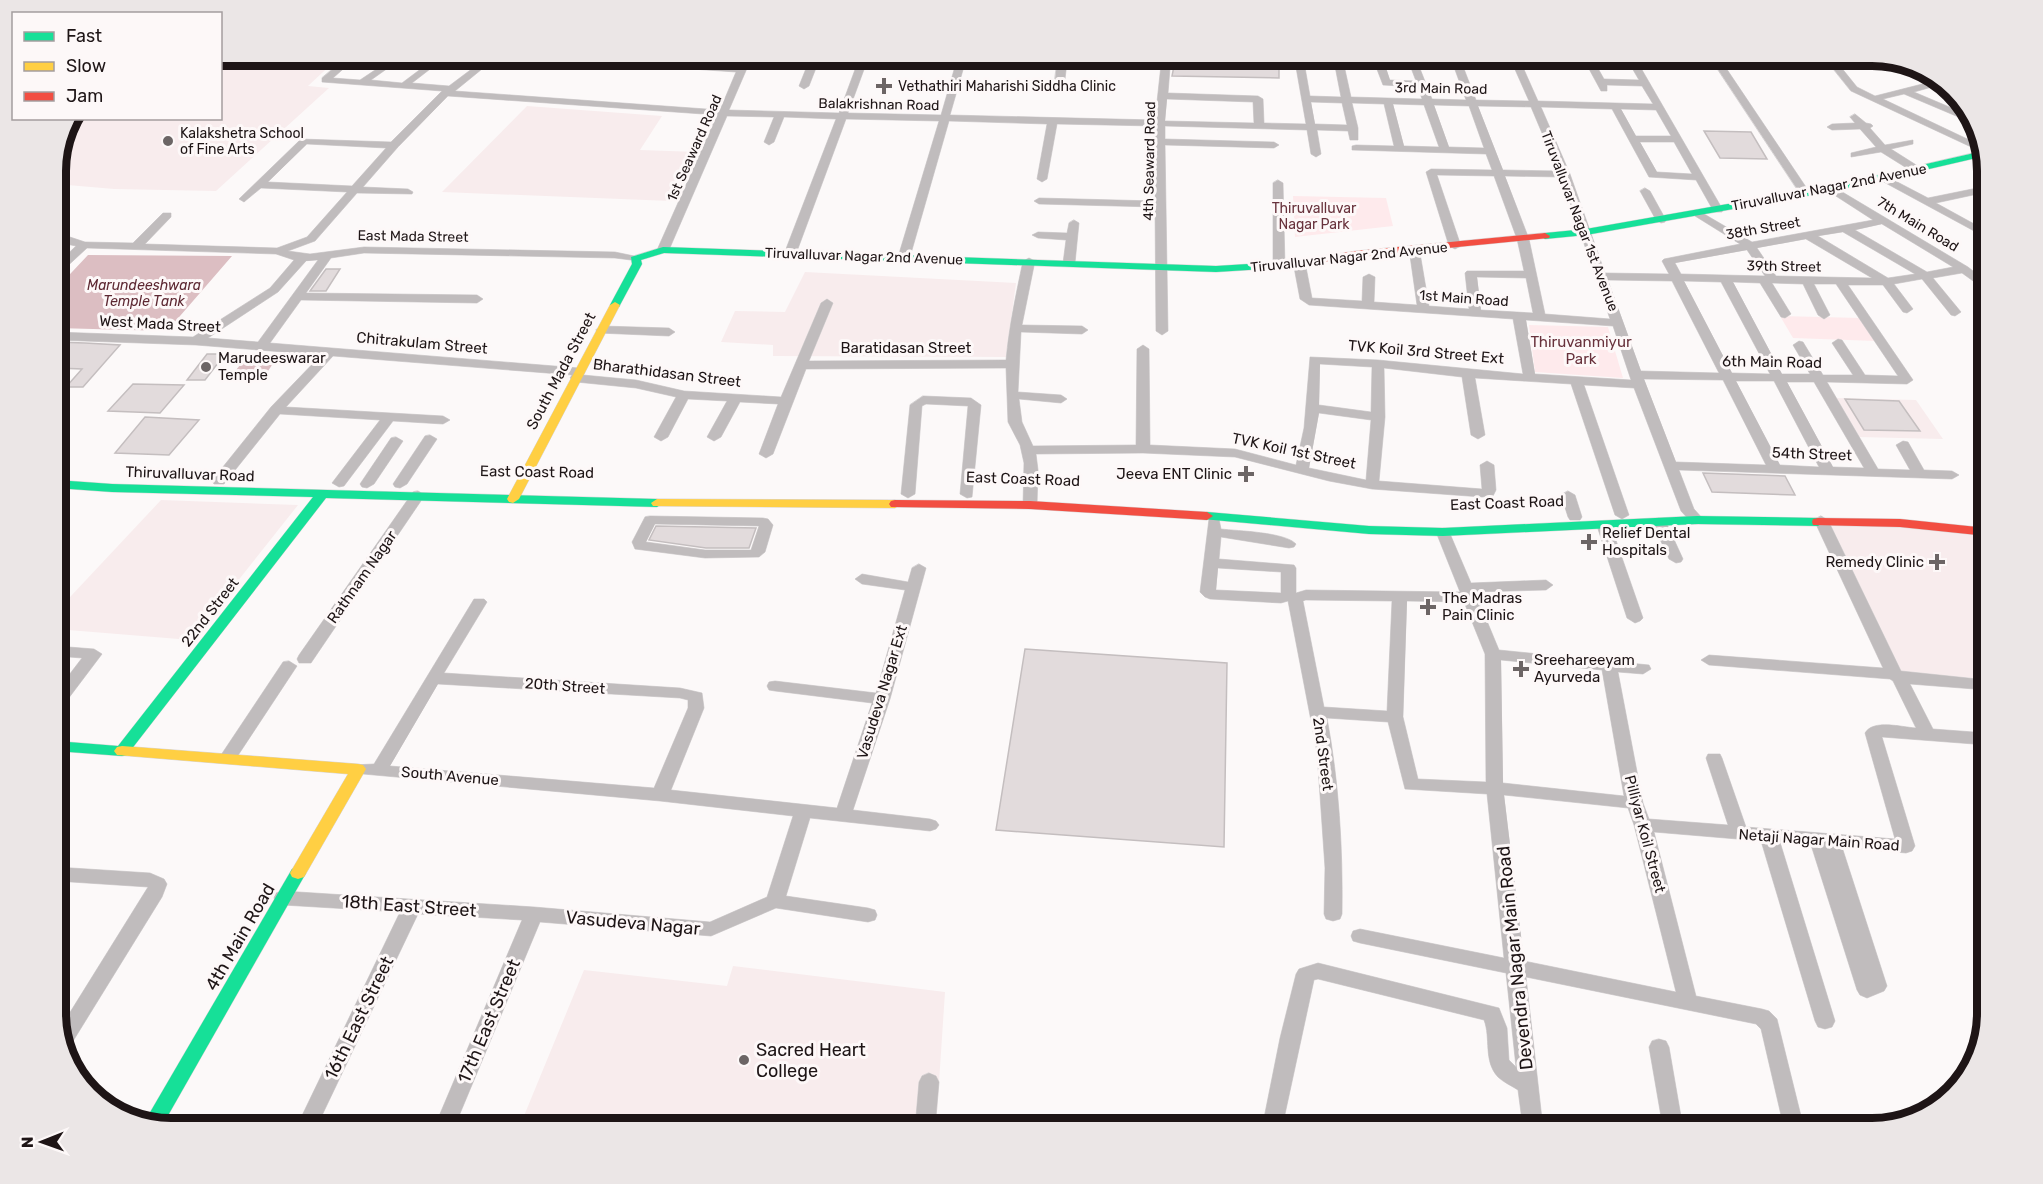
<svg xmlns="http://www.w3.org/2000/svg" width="2043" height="1184" viewBox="0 0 2043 1184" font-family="Rubik,sans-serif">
  <rect width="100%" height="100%" fill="#fcf9f9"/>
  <!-- built -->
  <path fill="#f8eced" d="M221,56h98l18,3 -29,27 21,2 -113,103 -102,-2 -58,-5v-20l20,-45 144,-1z
    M527,106l135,10 -22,34 58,2 -27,49 -229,-9z
    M805,272l211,11 -10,74 -233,-1v-11l-52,-3 14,-31 50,1z
    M1835,398l81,2 27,39 -85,-2z
    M161,500l137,5 -107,135 -135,-11v-17z
    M1821,520l79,3 87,9v153l-85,-8z
    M733,966l212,26 -9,136h-417l65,-158 143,16z"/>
  <!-- green -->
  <path fill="#feeaec" d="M1293,196l93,2 7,28 -98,11z
    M1780,316l81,2 15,23 -83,-3z
    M1529,325l79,2 15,51 -88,-6z"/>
  <!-- water -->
  <path fill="#dcbec2" d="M88,255l144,1 -65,75 -111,-3v-39z
    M249,354l32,1 -6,8h-5l-2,2h4l-4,6 -32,-1z"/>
  <!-- building -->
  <path fill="#e2dbdc" stroke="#c4bebf" stroke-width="1.5" d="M1176,56h103v22l-107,-2z
    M1704,131l47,1 16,27 -47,-1z
    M326,269h14l-14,22h-16z
    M56,342l29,1 35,2 -37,42h-17l16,-18 -26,-1z
    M207,354h18l-20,26h-18z
    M133,384l51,1 -24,28 -52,-2z
    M1845,399l54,2 21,30 -56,-1z
    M145,417l54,3 -30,35 -54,-2z
    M1703,473l82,3 10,19 -83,-3z
    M656,526l100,2 -7,20h-43l-57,-8z
    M1025,649l202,14 -3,184 -228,-17z"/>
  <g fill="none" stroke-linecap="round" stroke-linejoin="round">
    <!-- street casing -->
    <g stroke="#d8d5d6" stroke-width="1">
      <path id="street" d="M348,56h10l-25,22 27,2 36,-24h9l-34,24 31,3 36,-27h9l-35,27 37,3 40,-30h9l-43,35 265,19 16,-38 -191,-13 -5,-3h36l163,11 5,-11h8l-1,4h62l5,3 -9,23 -5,3 -5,-3 8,-20h-59l-19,44 110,3 21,-57h9l-21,57 93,2 17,-59h9l-17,59 205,5 7,-64h9l-3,37 90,3 5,3 1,24 42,1 -12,-68h9l7,40 31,1 -8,-41h9l9,41 71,2 -4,-12 -35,-2 -10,-26 -9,-3h51l17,43 34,1 -16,-44h9l17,44 53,1 -20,-45h9l20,45 115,3 -11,-18 -35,-1v6h-6l-19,-35h9l13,23 35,1 -14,-24h9l89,154 -1,2h-8l-18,-32 -47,-3 -37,-68 -71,-2 29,67 35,99 64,1 -7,-13 2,-2 76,-15 -45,-28v-4l4,-1 53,31 121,-22 -48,-31 9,-2 134,80 19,15v9l-25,-18 -29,5 28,34 -6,4 -4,-1 -29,-36 -28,5 19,25 -6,4 -4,-1 -20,-27h-35l65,95 -6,4 -80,-2 51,87 32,1 -14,-25 7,-4 5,1 16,28 28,1 7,4 -7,4 -273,-9 15,39 10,11 -7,4 -5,-1 -11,-12 -47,-123 -50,-3 45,130 -7,4 -7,-4 -44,-131 -96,-6 10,57 -7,4 -7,-4 -9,-58 -78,-9 1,49 -6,64 103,8 -2,-24 7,-4 7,4 2,25 -3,6 -11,1 -110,-8 -43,-8 -94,-24 -92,-4 -107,1 2,16 -1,35 -7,4 -7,-4 1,-42 -4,-18 -12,-23 -2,-54 -200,1 -33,85 -7,4 -7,-4 19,-50 -38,-2 -19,35 -7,4 -7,-4 20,-36 -39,-2 -20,38 -7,4 -7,-4 22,-40 -40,-9 -60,-6 -6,-4 2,-3 -239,-19 -47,51 157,9 7,4 -7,4 -50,-3 -49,65 -5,1 -7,-4 48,-63 -100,-6 -56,70h-10l-2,-3 2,-3 57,-71 50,-52 -125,-10 -140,-5v-8l137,5 77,-49 24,-28 -18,-6 -189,-6 -27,25 -4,1v-9l20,-19 -20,-4v-6l14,1 15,5 48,1 30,-30h8v4l-26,27 132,4 30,-11 40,-45 -86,-4 -17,14 -5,-3 62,-60 90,3 51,-51 -120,-9v-4zM1383,59l25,1 8,21 -26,-1zM448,96l269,19 -60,135 6,3 6,-3 58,-134 47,1 -10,25 5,3 5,-3 10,-25 52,2 -52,135 6,3 6,-3 50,-135 93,2 -41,136 6,3 6,-3 39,-136 98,3 -10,55 5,3 5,-3 10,-55 98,2v75l-116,-3 -5,3 5,3 116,3 1,124 6,4 6,-4 -3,-186 109,3 5,-3 -5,-3 -109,-3v-13l142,4 4,24 5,3 5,-3 -4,-24 31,1 2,9h8v-12l-6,-25 32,1 10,42 -38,-1 -4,1v4l134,4 6,16 -61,-1 -5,3 23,74 6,3 6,-3 -24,-71 57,1 23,63 7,32h-57l-2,2 4,36 -40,-3 -10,-59 -4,-1 -6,3 8,56 -43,-3 1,-25 -6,-3 -6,3 -1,24 -50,-3 -7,-36 -6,-3 -6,3 7,37 9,6 204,14 10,55 -145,-14 -68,-3 -6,71 -8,37 -61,-16 -85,-4 -1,-96 -6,-4 -6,4 -1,96 -103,1 -11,-24 -3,-23 42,4 6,-4 -6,-4 -43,-3 3,-60 61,2 6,-4 -6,-4 -60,-1 13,-64 -6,-3 -6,3c-7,33 -14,66 -17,99l-197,1 24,-58 -6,-4 -6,4 -40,94 -97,-6 -48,-11 -53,-5 2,-3 -6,-4 -309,-25 31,-43 176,3 6,-4 -6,-4 -171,-2 25,-35 33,-5 251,5 24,3v-4l-24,-5 -251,-5 -54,7 -22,-3 27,-10 42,-48 55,1 1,-2 -5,-3 -45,-2 35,-40zM1167,99l86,3 1,21 -89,-2zM1311,102l31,1 5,22 -32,-1zM1393,104l31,1 15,42 -35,-1zM1434,105l35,1 15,42 -35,-1zM1478,106l53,1 27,64 -55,-1zM1621,109l35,1 15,26h-35zM1640,142h34l18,32 -35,-2zM307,144l79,4 -34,38 -84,-4zM1505,176l56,1 49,142 -65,-5 -16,-75zM1882,224l71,43 -26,5 -72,-42zM1843,232l72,42 -27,4 -70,-42zM1806,239l66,39 -96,-2 -19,-28zM1747,250l18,26 -84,-2 -6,-11zM318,260l-60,82 -50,-4 70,-46 28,-31zM1477,277l49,1 7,35 -52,-3zM1608,280l64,1 47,92 -78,-2zM1684,281l37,1 49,92 -38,-1zM1733,282l27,1 21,34 4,1 6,-4 -19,-31 31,1 15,31 6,4 6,-4 -16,-31h22l62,92 -33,-1 -23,-35 -4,-1 -6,4 21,32h-30l-20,-33 -4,-1 -6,4 17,29h-28zM1526,320l87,6 18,54 -96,-6zM1320,364l52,3 -1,45 -52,-7zM1644,379l79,1 43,85 -90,-3zM1736,381h38l45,86 -39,-2zM1787,382h27l50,86 -31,-1zM1319,413l52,7 -5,60 -57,-12z
        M1058,56l52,2 5,3 -5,3 -43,-2 -2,17 -5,3 -5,-3z
        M1709,56h9l92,137 -1,2h-8z
        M1823,56h9l25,31 18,9 63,-16 5,4 -29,8 59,25 2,7 -71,-30 -21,5 99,47 2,7 -133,-62z
        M1855,114l11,9 5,1 2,2 -3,2 15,17 28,-5v4l-22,5 30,19v4h-8l-32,-20 -30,5v-4l25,-6 -16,-18 -28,1 -5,-3 5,-3 23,-1 -5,-6z
        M1884,175l44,23 59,-12v6l-51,11 51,28v7l-107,-58 -1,-2z
        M1278,180l5,3 2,83 -6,3 -6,-3v-83z
        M1645,188l5,3 16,29 -1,2 -4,1 -5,-3 -16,-29z
        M1074,220l5,3 -4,40 -6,3 -6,-3 3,-23 -28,-2 -6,-3 6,-3 29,1 2,-10z
        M602,326l67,2 6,4 -6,4 -71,-3 -2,-3z
        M923,396l48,2 10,7 -9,92 -5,1 -7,-4 8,-88 -42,-2 -4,2 -7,88 -7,4 -7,-4 9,-89z
        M430,435l7,4 -30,45 -7,4 -5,-1 -2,-3 32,-48z
        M396,437l7,4 -29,43 -7,4 -5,-1 -2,-3 31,-46z
        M418,491l7,4 -114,168h-12l-2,-4 2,-4 114,-163z
        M1568,491l7,4 7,22 -2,3h-10l-2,-3 -7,-22z
        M650,516l113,2 5,1 5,6 -8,27 -6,5 -54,1 -70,-9 -3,-7 13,-25zM655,524l104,2 -8,24h-46l-59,-8z
        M1821,516l7,4 73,151 86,9v10l-77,-6 23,45 54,4v12l-105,-8 33,109 -3,5 -6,2 -64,-6 45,139 -3,5 -17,7 -7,-3 -3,-5 -46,-145 -31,-3 55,179 -3,6 -7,2 -7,-2 -3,-6 -54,-180 -107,-9 42,164 66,13 7,2 8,8 27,109h-20l-23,-99 -5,-5 -230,-47 17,151h-20l-5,-38c-6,-4 -15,-8 -20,-13 -15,-16 -7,-39 -14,-57l-166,-41 -4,1 -32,148h-20l18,-90 16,-64 3,-5 19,-6 181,45 8,20 2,32 7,7 -10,-94 -146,-30 -7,-2 -2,-5 2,-5 7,-2 144,29 -17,-164 -82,-5 -17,-67 -61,-4c12,64 16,131 15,196l-2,5 -7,2 -7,-2 -2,-5 1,-46 -8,-116 -29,-151 -7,2 -71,-4 -5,-2 -5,-5 9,-73h10l2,10c17,2 64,3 75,15l-2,3 -5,1 -68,-11 -2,22 75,6 2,3v25l10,-3 154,2 -24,-60 7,-4 5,1 23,54 75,-3 7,5 -7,5 -71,2 24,58 150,15 2,4 -8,5 -25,-2 25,131 6,16 79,6 -22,-67 2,-4h12l2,4 24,69 149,12 -30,-106c8,-14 36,-6 51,-5l-23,-47 -3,-2 -181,-14 -8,-5 8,-5 174,13 -69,-148zM1218,568l63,4v21l-65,-3zM1306,600l86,1 -5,110 -63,-4 -21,-106zM1407,601l57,1 21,52 1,128 -68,-3 -15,-62zM1501,660l101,10 22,126 -121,-13zM1504,795l124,13 6,17 42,167 -152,-31z
        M1659,518l7,4 17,37 -2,3 -5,1 -7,-4 -17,-37z
        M1604,522l7,4 32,92 -3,3 -5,2 -8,-5 -30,-92z
        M919,564l7,4 -36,131 -37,111 77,9 6,2 3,4 -3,4 -6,2 -120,-13 -24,78 82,12 7,2 2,5 -2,5 -7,2 -92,-14 -65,28 -171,-14 -86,206h-20l88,-208 -104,-6 -102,214h-20l104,-216 -117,-7 -7,-2 -2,-5 2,-5 7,-2 251,16 176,15 57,-25 26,-81 -133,-15 -308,-28 -2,-4 2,-4 22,-1 100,-165h10l3,3 -43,71 236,15 22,5 2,15 -33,82 166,18 35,-105 -97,-12 -6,-1 -2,-4 2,-4 6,-1 101,12 29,-103 -43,-6 -7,-5 7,-5 46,8 4,-14zM438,684l242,14 8,2v8l-34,80 -264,-22z
        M56,646l38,3 8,5 -40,53 -6,1v-16l26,-34 -26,-2z
        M289,661l8,5 -64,97h-12l-2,-4 2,-4 62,-93z
        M56,867l94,6 14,6 3,5 -5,13 -92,149 -5,2 -6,-18 89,-143 -92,-6z
        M1659,1039l7,2 3,6 14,81h-20l-14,-81 3,-6z
        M929,1073l7,3 3,6 -4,46h-20l4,-46 3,-6z
        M135,1110l26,5 3,6 -2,5 -36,-10 2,-3z"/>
    </g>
    <!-- fast casing -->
    <g stroke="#d8d5d6" stroke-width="1">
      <path id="fast" d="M1983,151l2,5 -155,36 -244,43 -41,4 -5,-3 5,-3 41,-4 244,-43z
        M663,247l553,19 66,-4 5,3 -5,3 -66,4 -552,-19 -23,7 1,4 -22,41 -1,2h-8l-1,-2 22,-41 -1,-7z
        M56,480l56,4 545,15 6,4 -6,4 -331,-9 -199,257 -5,1 -66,-5v-10l62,5 195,-249 -201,-5 -56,-4z
        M1207,512l162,14 74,2 254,-12 121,2 6,4 -6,4 -121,-2 -254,12 -74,-2 -167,-15 -1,-3z
        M298,867l6,2 2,4 -144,253 -17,-5 147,-252z"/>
    </g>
    <!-- slow casing -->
    <g stroke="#d8d5d6" stroke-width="1">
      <path id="slow" d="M615,302l5,3 -101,194 -6,4 -4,-1 -2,-3 103,-194z
        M657,499l238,1 6,4 -6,4 -242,-2 -2,-3z
        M122,746l236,18 5,1 3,4 -62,108 -6,2 -6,-2 -2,-4 58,-99 -231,-19 -3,-4 3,-4z"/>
    </g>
    <!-- jam casing -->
    <g stroke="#d8d5d6" stroke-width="1">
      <path id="jam" d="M1545,233l5,3 -1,2 -193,19 -74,11 -5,-3 5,-3 74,-11z
        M895,500l135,1 177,11 6,4 -6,4 -177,-11 -139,-2 -2,-3 2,-3z
        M1818,518l82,1 87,9v8l-87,-9 -87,-2 -1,-3 1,-3z"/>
    </g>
    <!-- street -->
    <use href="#street" fill="#c0bcbd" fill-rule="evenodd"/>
    <!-- fast -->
    <use href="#fast" fill="#16e098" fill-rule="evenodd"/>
    <!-- slow -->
    <use href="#slow" fill="#ffcf43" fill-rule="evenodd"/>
    <!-- jam -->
    <use href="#jam" fill="#f24e42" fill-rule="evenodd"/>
  </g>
  <!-- markers -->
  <g fill="#6c6565" stroke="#fdf8f8" stroke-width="2">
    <path d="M881 77h6v6h6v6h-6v6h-6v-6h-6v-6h6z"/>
    <circle cx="168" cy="141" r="6"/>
    <circle cx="206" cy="367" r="6"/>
    <path d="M1243 465h6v6h6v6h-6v6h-6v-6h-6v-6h6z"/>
    <path d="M1586 533h6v6h6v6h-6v6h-6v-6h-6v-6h6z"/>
    <path d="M1934 553h6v6h6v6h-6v6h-6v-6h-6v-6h6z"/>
    <path d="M1425 598h6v6h6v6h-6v6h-6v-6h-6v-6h6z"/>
    <path d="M1518 660h6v6h6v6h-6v6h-6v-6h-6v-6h6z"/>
    <circle cx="744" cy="1060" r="6"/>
  </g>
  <g text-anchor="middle" stroke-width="6" stroke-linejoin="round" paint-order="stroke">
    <!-- far-poi labels -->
    <g font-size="14" fill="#1e1516" stroke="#fdf8f8" text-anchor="start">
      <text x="898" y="91">Vethathiri Maharishi Siddha Clinic</text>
      <text x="180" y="138">Kalakshetra School<tspan x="180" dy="16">of Fine Arts</tspan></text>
    </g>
    <!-- far-street labels -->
    <g font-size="14" fill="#1e1516" stroke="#fdf8f8">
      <text transform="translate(1441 88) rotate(1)" y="5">3rd Main Road</text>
      <text transform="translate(879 104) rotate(1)" y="5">Balakrishnan Road</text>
      <text transform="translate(694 148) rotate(-66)" y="5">1st Seaward Road</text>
      <text transform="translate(1149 161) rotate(-89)" y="5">4th Seaward Road</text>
      <text transform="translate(1829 187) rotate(-11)" y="5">Tiruvalluvar Nagar 2nd Avenue</text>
      <text transform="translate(1580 221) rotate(69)" y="5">Tiruvalluvar Nagar 1st Avenue</text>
      <text transform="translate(1918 224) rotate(31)" y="5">7th Main Road</text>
      <text transform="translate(1763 228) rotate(-10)" y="5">38th Street</text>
      <text transform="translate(413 236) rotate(1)" y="5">East Mada Street</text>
      <text transform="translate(864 256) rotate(2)" y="5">Tiruvalluvar Nagar 2nd Avenue</text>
      <text transform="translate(1349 257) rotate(-6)" y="5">Tiruvalluvar Nagar 2nd Avenue</text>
      <text transform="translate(1784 266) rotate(1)" y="5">39th Street</text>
      <text transform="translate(1464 298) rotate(4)" y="5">1st Main Road</text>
    </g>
    <!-- far-park labels -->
    <g font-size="14" fill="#68323c" stroke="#fdf8f8">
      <text x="1314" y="213">Thiruvalluvar<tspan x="1314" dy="16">Nagar Park</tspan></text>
    </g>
    <!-- far-water labels -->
    <g font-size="14" font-style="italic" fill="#5d2832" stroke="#fdf8f8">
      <text x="144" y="290">Marundeeshwara<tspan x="144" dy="16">Temple Tank</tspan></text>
    </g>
    <!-- street labels -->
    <g font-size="15" fill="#1e1516" stroke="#fdf8f8">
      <text transform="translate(160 324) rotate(3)" y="5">West Mada Street</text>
      <text transform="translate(422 343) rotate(5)" y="5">Chitrakulam Street</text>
      <text x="906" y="353">Baratidasan Street</text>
      <text transform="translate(1426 352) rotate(5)" y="5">TVK Koil 3rd Street Ext</text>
      <text transform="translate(1772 362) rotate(1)" y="5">6th Main Road</text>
      <text transform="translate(561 371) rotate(-62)" y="5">South Mada Street</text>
      <text transform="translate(667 373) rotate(7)" y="5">Bharathidasan Street</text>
      <text transform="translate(1294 451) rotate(12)" y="5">TVK Koil 1st Street</text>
      <text transform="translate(1812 454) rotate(2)" y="5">54th Street</text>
      <text transform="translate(537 472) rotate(1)" y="5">East Coast Road</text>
      <text transform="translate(190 474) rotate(2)" y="5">Thiruvalluvar Road</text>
      <text transform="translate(1023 479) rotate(2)" y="5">East Coast Road</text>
      <text transform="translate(1507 503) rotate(-2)" y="5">East Coast Road</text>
      <text transform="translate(362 577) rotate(-55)" y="5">Rathnam Nagar</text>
      <text transform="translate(210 612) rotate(-52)" y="5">22nd Street</text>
      <text transform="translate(565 686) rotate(4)" y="5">20th Street</text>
      <text transform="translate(882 692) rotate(-73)" y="5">Vasudeva Nagar Ext</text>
      <text transform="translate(1323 754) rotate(82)" y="5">2nd Street</text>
      <text transform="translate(450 776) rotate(5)" y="5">South Avenue</text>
      <text transform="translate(1645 834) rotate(75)" y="5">Pilliyar Koil Street</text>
      <text transform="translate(1819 840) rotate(4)" y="5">Netaji Nagar Main Road</text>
    </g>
    <!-- park labels -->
    <g font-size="15" fill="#68323c" stroke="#fdf8f8">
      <text x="1581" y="347">Thiruvanmiyur<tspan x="1581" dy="17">Park</tspan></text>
    </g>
    <!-- poi labels -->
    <g font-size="15" fill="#1e1516" stroke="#fdf8f8" text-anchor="start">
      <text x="218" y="363">Marudeeswarar<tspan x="218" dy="17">Temple</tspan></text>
      <text x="1232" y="479" text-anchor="end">Jeeva ENT Clinic</text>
      <text x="1602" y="538">Relief Dental<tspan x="1602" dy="17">Hospitals</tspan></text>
      <text x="1924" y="567" text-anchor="end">Remedy Clinic</text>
      <text x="1442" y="603">The Madras<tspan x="1442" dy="17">Pain Clinic</tspan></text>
      <text x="1534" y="665">Sreehareeyam<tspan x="1534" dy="17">Ayurveda</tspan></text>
    </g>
    <!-- near-street labels -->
    <g font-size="18" fill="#1e1516" stroke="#fdf8f8">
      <text transform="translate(409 906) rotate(4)" y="6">18th East Street</text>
      <text transform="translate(633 923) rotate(5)" y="6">Vasudeva Nagar</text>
      <text transform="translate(240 937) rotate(-60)" y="6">4th Main Road</text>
      <text transform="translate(1515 958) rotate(-96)" y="6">Devendra Nagar Main Road</text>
      <text transform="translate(359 1018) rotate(-64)" y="6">16th East Street</text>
      <text transform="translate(489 1021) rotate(-67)" y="6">17th East Street</text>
    </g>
    <!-- near-poi labels -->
    <g font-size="18" fill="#1e1516" stroke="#fdf8f8" text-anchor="start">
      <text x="756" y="1056">Sacred Heart<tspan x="756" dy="21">College</tspan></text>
    </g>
  </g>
  <!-- crop -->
  <path d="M0 0H2043V1184H0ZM171 66H1872A105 105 0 0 1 1977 171V1013A105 105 0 0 1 1872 1118H171A105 105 0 0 1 66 1013V171A105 105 0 0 1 171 66Z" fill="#ebe6e6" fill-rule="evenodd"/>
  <path fill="none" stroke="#1e1516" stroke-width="8" d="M171 66H1872A105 105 0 0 1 1977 171V1013A105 105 0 0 1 1872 1118H171A105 105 0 0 1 66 1013V171A105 105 0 0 1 171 66Z"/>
  <!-- legend -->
  <rect x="12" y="12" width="210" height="108" fill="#fdf8f8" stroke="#a49d9e" stroke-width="1.5"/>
  <rect x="24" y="32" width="30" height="9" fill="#16e098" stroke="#a49d9e" stroke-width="1.5"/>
  <text x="66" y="42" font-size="18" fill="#1e1516">Fast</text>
  <rect x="24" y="62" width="30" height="9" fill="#ffcf43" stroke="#a49d9e" stroke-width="1.5"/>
  <text x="66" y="72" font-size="18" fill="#1e1516">Slow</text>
  <rect x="24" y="92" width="30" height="9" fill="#f24e42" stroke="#a49d9e" stroke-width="1.5"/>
  <text x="66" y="102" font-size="18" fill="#1e1516">Jam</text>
  <!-- north arrow -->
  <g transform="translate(42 1142) rotate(269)" stroke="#fdf8f8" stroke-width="4.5" paint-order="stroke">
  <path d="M0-4.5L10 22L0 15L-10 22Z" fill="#1e1516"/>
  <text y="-9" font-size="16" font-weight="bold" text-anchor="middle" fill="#1e1516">N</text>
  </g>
</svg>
